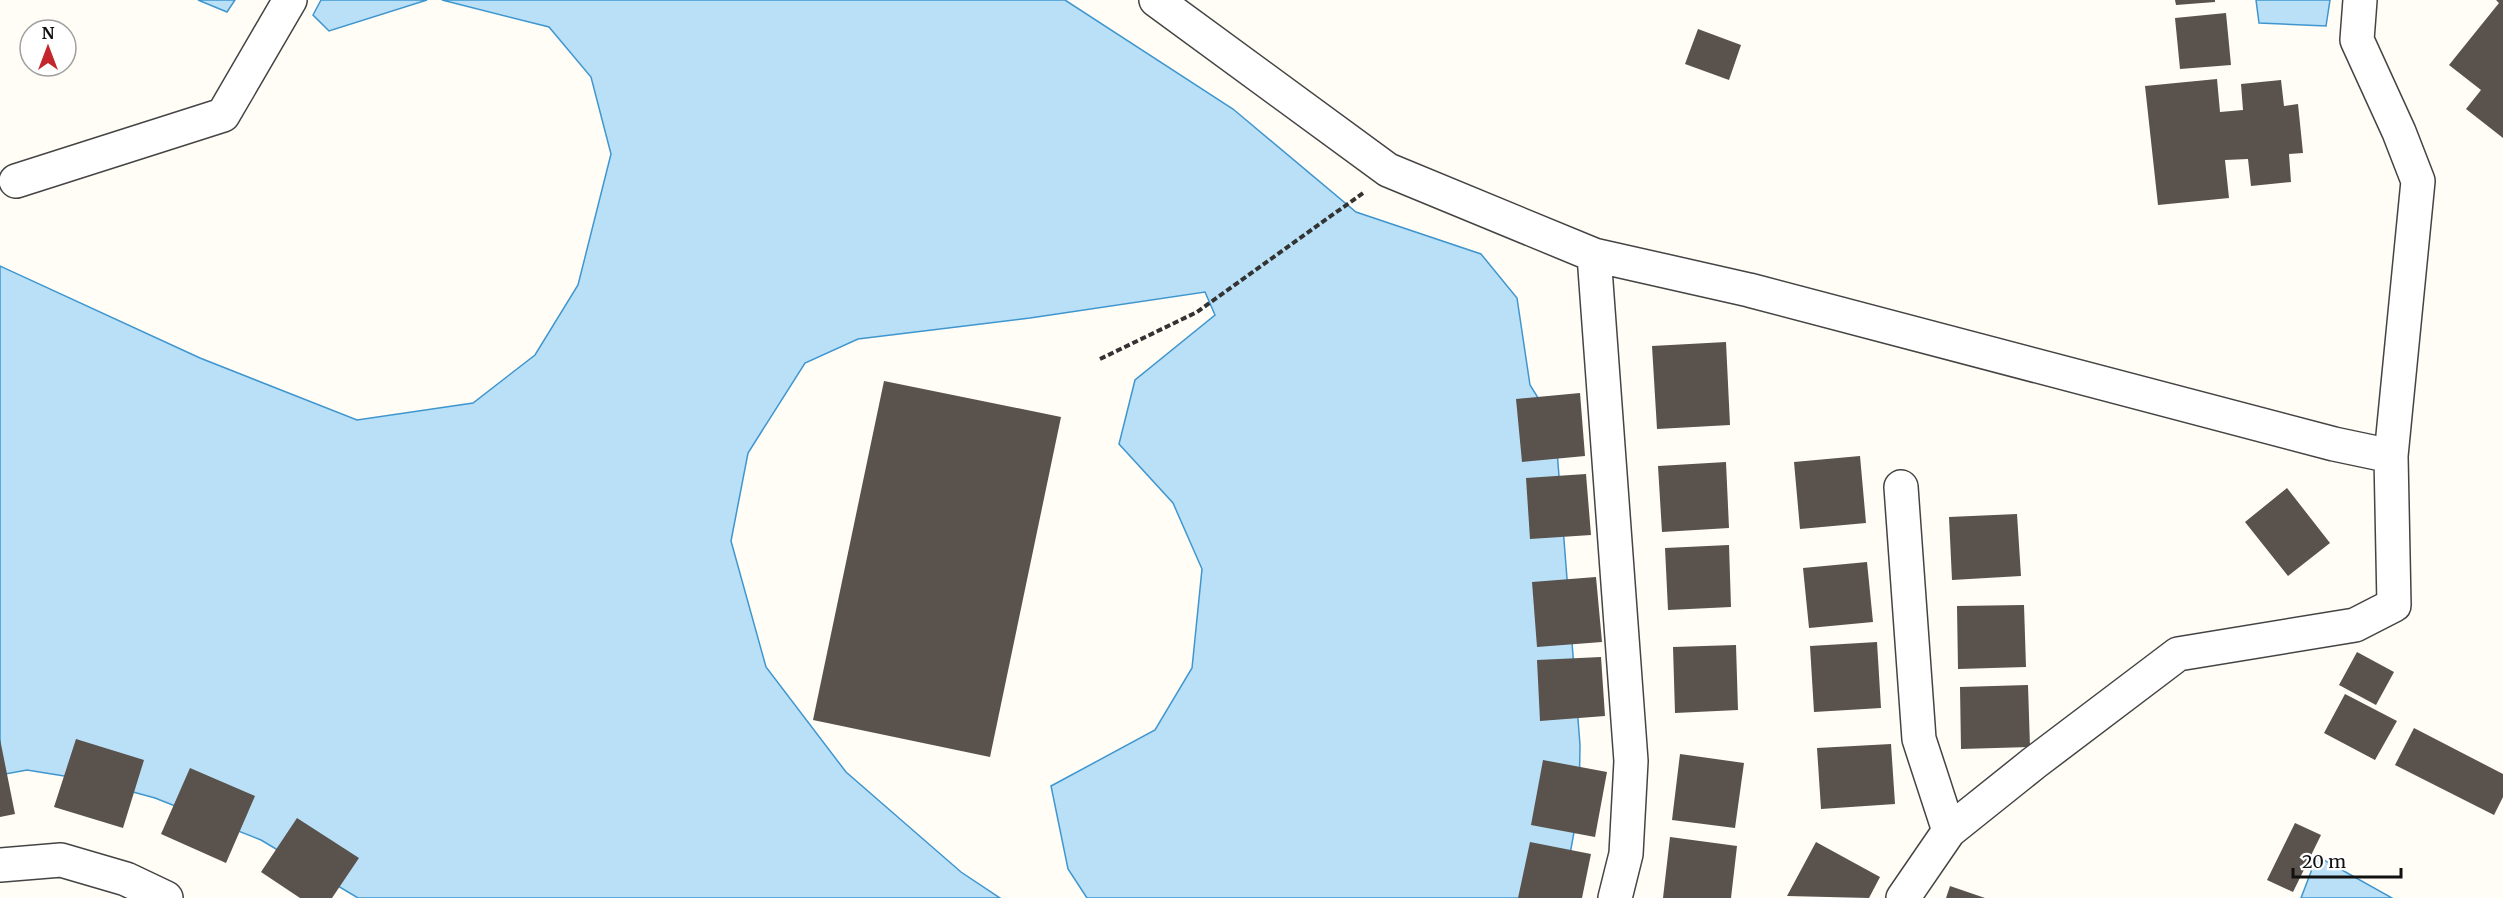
<svg xmlns="http://www.w3.org/2000/svg" width="2503" height="898" viewBox="0 0 2503 898" font-family="Merriweather,serif">
  <rect width="100%" height="100%" fill="#fffdf5"/>
  <!-- water -->
  <path fill="#b9e0f7" stroke="#3f96cf" stroke-width="1.5" d="M198,0h37l-8,12z
    M321,0h106l-98,31 -16,-16z
    M442,0h623l168,109 123,103 125,42 36,44 13,87 25,40 25,320 -1,60 -17,93h-475l-19,-29 -17,-83 104,-56 37,-62 10,-99 -29,-66 -54,-59 16,-64 80,-65 -10,-23 -175,26 -172,21 -53,24 -57,90 -17,88 35,126 80,105 115,100 39,26h-642l-97,-58 -106,-42 -66,-18 -62,-10 -27,5v-509l200,92 157,62 116,-17 62,-48 43,-70 33,-131 -20,-77 -42,-50z
    M2256,0h74l-4,26 -67,-3z
    M2317,856l75,42h-91z"/>
  <!-- building -->
  <path fill="#5a524d" d="M2175,0h40v2l-39,3z
    M2496,0h7v138l-37,-29 15,-19 -32,-25 50,-62z
    M2226,13l5,52 -51,4 -5,-51z
    M1698,29l43,16 -12,35 -44,-16z
    M2217,79l3,33 23,-2 -2,-26 40,-4 3,26 14,-2 5,49 -14,1 2,28 -40,4 -3,-27 -23,1 4,38 -71,7 -13,-119z
    M1726,342l4,83 -73,4 -5,-83z
    M884,381l177,36 -71,340 -177,-37z
    M1580,393l5,63 -63,6 -6,-63z
    M1860,456l6,67 -66,6 -6,-67z
    M1726,462l3,66 -67,4 -4,-66z
    M1586,474l5,61 -61,4 -4,-61z
    M2287,488l43,55 -42,33 -43,-54z
    M2017,514l4,62 -69,4 -3,-63z
    M1729,545l2,62 -63,3 -3,-62z
    M1867,562l6,60 -64,6 -6,-60z
    M1596,577l6,65 -65,5 -5,-65z
    M2024,605l2,62 -68,2 -1,-63z
    M1877,642l4,66 -67,4 -4,-66z
    M1736,645l2,65 -63,3 -2,-66z
    M2357,652l37,20 -18,33 -37,-20z
    M1601,657l4,59 -65,5 -3,-61z
    M2028,685l2,62 -69,2 -1,-62z
    M2345,694l52,27 -22,39 -51,-27z
    M2414,728l89,46v23l-9,18 -99,-50z
    M0,739l15,75 -15,3z
    M76,739l68,21 -21,68 -69,-21z
    M1891,744l4,60 -74,5 -4,-61z
    M1680,754l64,9 -9,65 -63,-8z
    M1543,760l64,12 -12,65 -64,-12z
    M190,768l65,28 -29,67 -65,-29z
    M297,818l62,40 -27,40h-32l-39,-26z
    M2295,823l26,12 -28,57 -26,-12z
    M1670,837l67,9 -6,52h-68z
    M1530,842l61,12 -9,44h-64z
    M1816,842l64,35 -11,21 -82,-2z
    M1950,886l35,12h-39z"/>
  <g fill="none" stroke-linecap="round" stroke-linejoin="round">
    <!-- minor casing -->
    <g stroke="#444" stroke-width="36">
      <path id="minor" d="M1156,0l232,170 206,85 155,35 585,154 57,12
        M16,181l207,-66 67,-115
        M1594,255l37,506 -5,93 -11,44
        M1901,487l18,252 30,92
        M0,865l61,-5 65,19 40,19
        M1903,898l46,-67 85,-68 144,-109 177,-29 39,-20 -3,-149 27,-275 -19,-49 -42,-92 3,-40"/>
    </g>
    <!-- path -->
    <path stroke="#333" stroke-width="4" stroke-dasharray="6 3" stroke-linecap="butt" d="M1100,359l97,-47 166,-119"/>
    <!-- minor -->
    <use href="#minor" stroke="#fff" stroke-width="33"/>
  </g>
  <!-- north arrow -->
  <g transform="translate(48 48)"><circle r="28" fill="#ffffff" stroke="#a0a0a0" stroke-width="1.5"/>
  <path d="M0-4.5L10 22L0 15L-10 22Z" fill="#c4262e"/>
  <text y="-9" font-size="16" font-weight="bold" text-anchor="middle" fill="#111111">N</text>
  </g>
  <!-- scale -->
  <path d="M2293 868v9h108v-9" fill="none" stroke="#111111" stroke-width="3"/>
  <text x="2302" y="868" font-size="18" fill="#111111" stroke="#ffffff" stroke-width="4.5" paint-order="stroke">20 m</text>
</svg>
